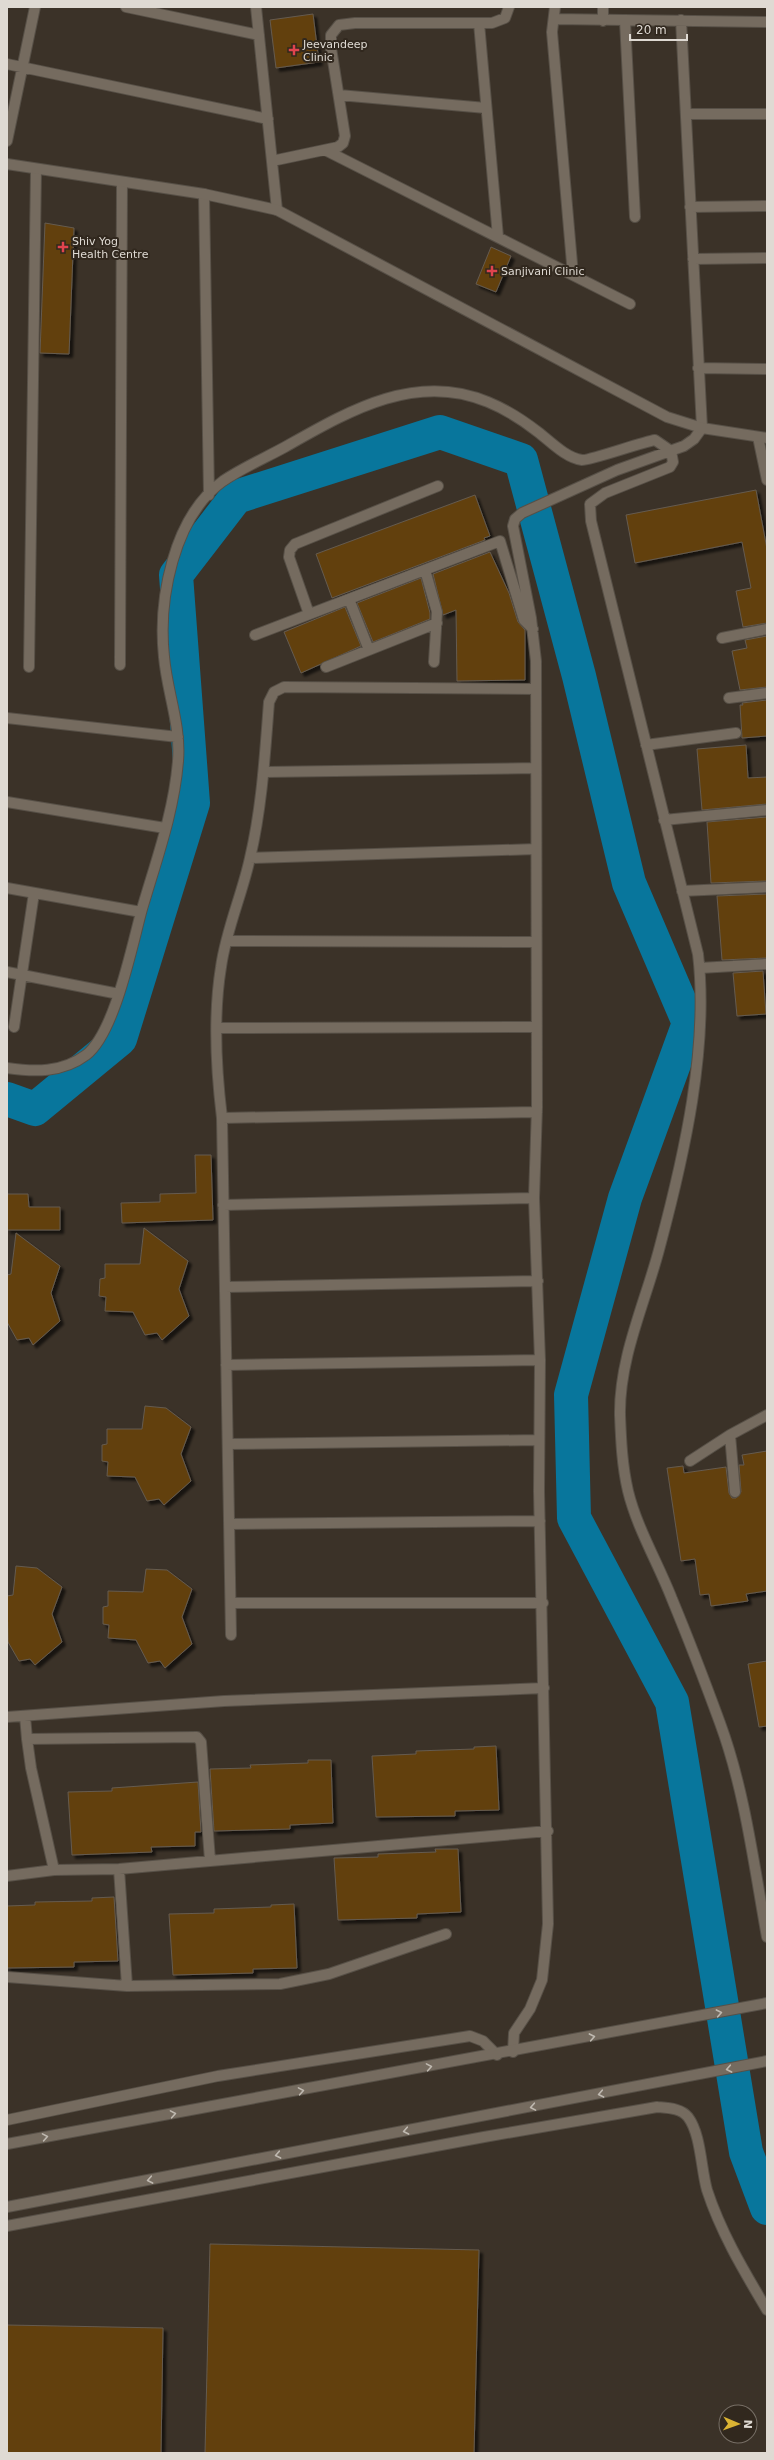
<svg xmlns="http://www.w3.org/2000/svg" width="774" height="2460" viewBox="0 0 774 2460" font-family="'DejaVu Sans',sans-serif">
  <defs>
    <filter id="shadow"><feDropShadow dx="3.5" dy="3.5" stdDeviation="1" flood-color="#0009"/></filter>
  </defs>
  <rect width="100%" height="100%" fill="#3b3228"/>
  <g fill="none" stroke-linecap="round" stroke-linejoin="round">
    <!-- river -->
    <path stroke="#08769c" stroke-width="34" d="M7,1099l28,10 85,-70 73,-236 -17,-228 60,-78 204,-65 81,28 58,216 50,207 60,140 -64,175 -54,197 3,123 98,184 74,450 21,56"/>
  </g>
  <!-- building -->
  <path fill="#62400e" stroke="#655b4f" filter="url(#shadow)" d="M313,14l6,48 -43,6 -6,-48z
    M45,223l29,5 -5,126 -29,-1z
    M491,247l20,9 -15,36 -20,-8z
    M756,490l11,59v74l-24,4 -7,-36 15,-3 -9,-46 -107,21 -9,-48z
    M475,495l15,41 -6,2 1,2 -153,58 -16,-44z
    M490,552l19,41 9,29 7,8v50l-68,1 -1,-71 -13,5 -10,-41z
    M421,578l9,35v6l-57,23 -16,-39z
    M345,607l16,39 -60,27 -17,-41z
    M767,636v51l-27,3 -8,-39 15,-3 -2,-8z
    M767,700v36l-25,2 -2,-33h3l-1,-2z
    M746,745l2,33 19,-1v27l-65,6 -5,-61z
    M767,817v64l-56,2 -4,-61z
    M767,894v64l-45,2 -5,-64z
    M763,971l3,43 -29,2 -4,-43z
    M195,1155h16l2,65 -91,3 -1,-20 39,-1v-8l36,-1z
    M7,1194h21l1,13h31v23h-53z
    M144,1228l44,33 -9,28 10,27 -27,24 -5,-7 -12,2 -12,-23 -28,-1 1,-14 -7,-1 1,-17 5,-1v-14h35z
    M16,1233l44,33 -9,27 9,28 -27,24 -4,-7 -12,2 -10,-18v-47l4,-1z
    M145,1406l21,2 25,19 -10,27 10,27 -27,24 -5,-6 -12,2 -12,-24 -28,-1 1,-14 -6,-1v-16l5,-1v-15h35z
    M767,1451v140l-21,3 2,7 -37,5 -2,-12 -9,1 -5,-36 -14,2 -14,-93 16,-2 1,7 42,-6 3,26 3,5h4l5,-6 -2,-27h5l-2,-10z
    M16,1566l21,2 25,19 -10,27 10,28 -27,23 -5,-6 -11,2 -11,-19 -1,-46 6,-1z
    M146,1569l21,1 25,19 -10,28 10,27 -27,24 -5,-7 -12,2 -12,-23 -28,-2 1,-13 -6,-1v-17l5,-1v-15l35,1z
    M767,1661v65l-8,1 -11,-63z
    M496,1746l3,64 -44,1v5l-79,1 -4,-61 44,-2v-3l58,-2v-2z
    M308,1760h23l2,63 -43,2v4l-76,2 -4,-62 41,-1 -1,-3 58,-2z
    M198,1782l3,50h-6v14l-44,1 1,5 -80,3 -4,-63 44,-1v-3z
    M435,1849h23l3,63 -44,2v4l-79,2 -4,-62 44,-1v-3l58,-2z
    M114,1897l4,64 -44,1v5l-67,1v-62l28,-1v-3l57,-1v-3z
    M294,1904l3,64 -44,1v4l-80,2 -4,-61 45,-1v-4l57,-2v-2z
    M210,2244l269,6 -5,203h-269z
    M7,2325l156,3 -2,125h-154z"/>
  <g fill="none" stroke-linecap="round" stroke-linejoin="round">
    <!-- minor casing -->
    <g stroke="#575047" stroke-width="12">
      <path id="minor" d="M126,7l133,28
        M256,7l21,203
        M555,7l-3,25 21,243
        M554,19l213,3
        M603,21v-14
        M625,21l10,196
        M479,23l19,214
        M7,64l261,55
        M339,95l147,13
        M686,114h81
        M7,141l28,-134
        M325,150l305,154
        M272,161l66,-14 5,-4 2,-7 -14,-88v-13l8,-10 16,-2h137l13,-5 4,-11
        M204,194l5,301
        M690,207l77,-1
        M693,259l74,-1
        M698,368l69,1
        M758,437l9,43
        M425,570l12,42 -3,50
        M349,599l20,51
        M309,614l-20,-57 1,-7 5,-6 143,-58
        M255,635l245,-94 24,79 9,9
        M722,638l45,-9
        M120,665l2,-483
        M29,667l7,-498
        M326,667l111,-44
        M729,698l38,-5
        M7,718l171,19
        M646,745l90,-12
        M265,772l271,-4
        M7,802l158,26
        M664,820l103,-10
        M250,858l286,-9
        M7,888l134,24
        M682,891l85,-4
        M227,941l309,1
        M700,968l67,-4
        M7,972l112,22
        M14,1027l20,-134
        M218,1028l318,-1
        M7,1068c27,4 55,5 79,-13 29,-22 46,-110 56,-146 14,-48 32,-97 36,-148 3,-36 -11,-69 -14,-104 -6,-57 9,-140 59,-176 19,-13 42,-23 62,-34 62,-35 130,-76 203,-45 17,7 36,19 50,30 13,10 28,26 44,28 7,1 60,-18 73,-20l16,11 2,11 -3,5 -65,26 -15,11 1,17 107,433c11,93 -14,202 -38,292 -14,55 -41,111 -40,169 1,25 2,50 8,76 9,37 30,72 44,108 17,41 33,83 48,124 25,68 34,143 47,214
        M222,1118l315,-6
        M223,1205l311,-7
        M225,1287l313,-6
        M226,1365l314,-5
        M730,1435l5,57
        M228,1444l311,-4
        M690,1461l40,-26 37,-20
        M229,1524l311,-3
        M231,1603h312
        M231,1635l-9,-517c-6,-49 -9,-102 -1,-151 5,-37 21,-72 29,-109 12,-51 15,-104 19,-156l5,-10 10,-5 252,2
        M25,1716l2,23
        M7,1717l217,-16 320,-13
        M119,1869l8,117
        M54,1870l-23,-102 -4,-29 170,-2 4,5 9,118
        M7,1876l47,-6 65,-1 429,-38
        M7,1977l120,9 153,-2 49,-10 117,-40
        M513,2052l1,-19 16,-24 12,-29 6,-56 -9,-433 1,-131 -6,-162 3,-91 -1,-446 -5,-43 -18,-92 2,-7 7,-6 95,-43 67,-24 10,-7 8,-11 -21,-408
        M7,2120l211,-44 252,-40 13,5 14,14
        M7,2226l477,-89 173,-30c11,1 24,1 31,10 13,17 13,52 19,73 14,43 37,81 60,120"/>
    </g>
    <!-- tertiary casing -->
    <g stroke="#575047" stroke-width="12">
      <path id="tertiary" d="M7,164l197,30 73,16 390,207 35,11 65,10"/>
    </g>
    <!-- secondary casing -->
    <g stroke="#575047" stroke-width="12">
      <path id="secondary" d="M7,2144l760,-141
        M7,2207l760,-146"/>
    </g>
    <!-- minor -->
    <use href="#minor" stroke="#756b5f" stroke-width="10"/>
    <!-- tertiary -->
    <use href="#tertiary" stroke="#756b5f" stroke-width="10"/>
    <!-- secondary -->
    <use href="#secondary" stroke="#756b5f" stroke-width="10"/>
  </g>
  <!-- one-way arrows -->
  <defs><path id="oneway-chevron" d="M-2-3.5L2.5 0L-2 3.5" fill="none" stroke-width="1.6" stroke-linecap="round" stroke-linejoin="round"/></defs>
  <g stroke="#bfb9b0">
    <use href="#oneway-chevron" transform="translate(719 2013) rotate(-11)"/>
    <use href="#oneway-chevron" transform="translate(592 2037) rotate(-11)"/>
    <use href="#oneway-chevron" transform="translate(429 2067) rotate(-10)"/>
    <use href="#oneway-chevron" transform="translate(729 2069) rotate(169)"/>
    <use href="#oneway-chevron" transform="translate(301 2091) rotate(-10)"/>
    <use href="#oneway-chevron" transform="translate(601 2094) rotate(169)"/>
    <use href="#oneway-chevron" transform="translate(533 2107) rotate(170)"/>
    <use href="#oneway-chevron" transform="translate(173 2114) rotate(-10)"/>
    <use href="#oneway-chevron" transform="translate(406 2131) rotate(169)"/>
    <use href="#oneway-chevron" transform="translate(45 2137) rotate(-10)"/>
    <use href="#oneway-chevron" transform="translate(278 2155) rotate(169)"/>
    <use href="#oneway-chevron" transform="translate(150 2180) rotate(169)"/>
  </g>
  <!-- markers -->
  <g fill="#e0444e" stroke="#31281e" stroke-width="1.5">
    <path d="M292 44h4v4h4v4h-4v4h-4v-4h-4v-4h4z"/>
    <path d="M61 241h4v4h4v4h-4v4h-4v-4h-4v-4h4z"/>
    <path d="M490 265h4v4h4v4h-4v4h-4v-4h-4v-4h4z"/>
  </g>
  <g text-anchor="middle" stroke-width="4" stroke-linejoin="round" paint-order="stroke">
    <!-- poi labels -->
    <g font-size="11" fill="#dfdad3" stroke="#31281e" text-anchor="start">
      <text x="303" y="48">Jeevandeep<tspan x="303" dy="13">Clinic</tspan></text>
      <text x="72" y="245">Shiv Yog<tspan x="72" dy="13">Health Centre</tspan></text>
      <text x="501" y="275">Sanjivani Clinic</text>
    </g>
  </g>
  <!-- border -->
  <rect width="774" height="2460" fill="none" stroke="#dfdad3" stroke-width="16"/>
  <!-- north arrow -->
  <g transform="translate(738 2424) rotate(92)"><circle r="19" fill="#31281e" stroke="#776f66"/>
  <path d="M0-3L7 15L0 10L-7 15Z" fill="#dab333"/>
  <text y="-6" font-size="11" font-weight="bold" text-anchor="middle" fill="#dfdad3">N</text>
  </g>
  <!-- scale -->
  <path d="M630 34v6h57v-6" fill="none" stroke="#dfdad3" stroke-width="2"/>
  <text x="636" y="34" font-size="12" fill="#dfdad3" stroke="#31281e" stroke-width="3" paint-order="stroke">20 m</text>
</svg>
